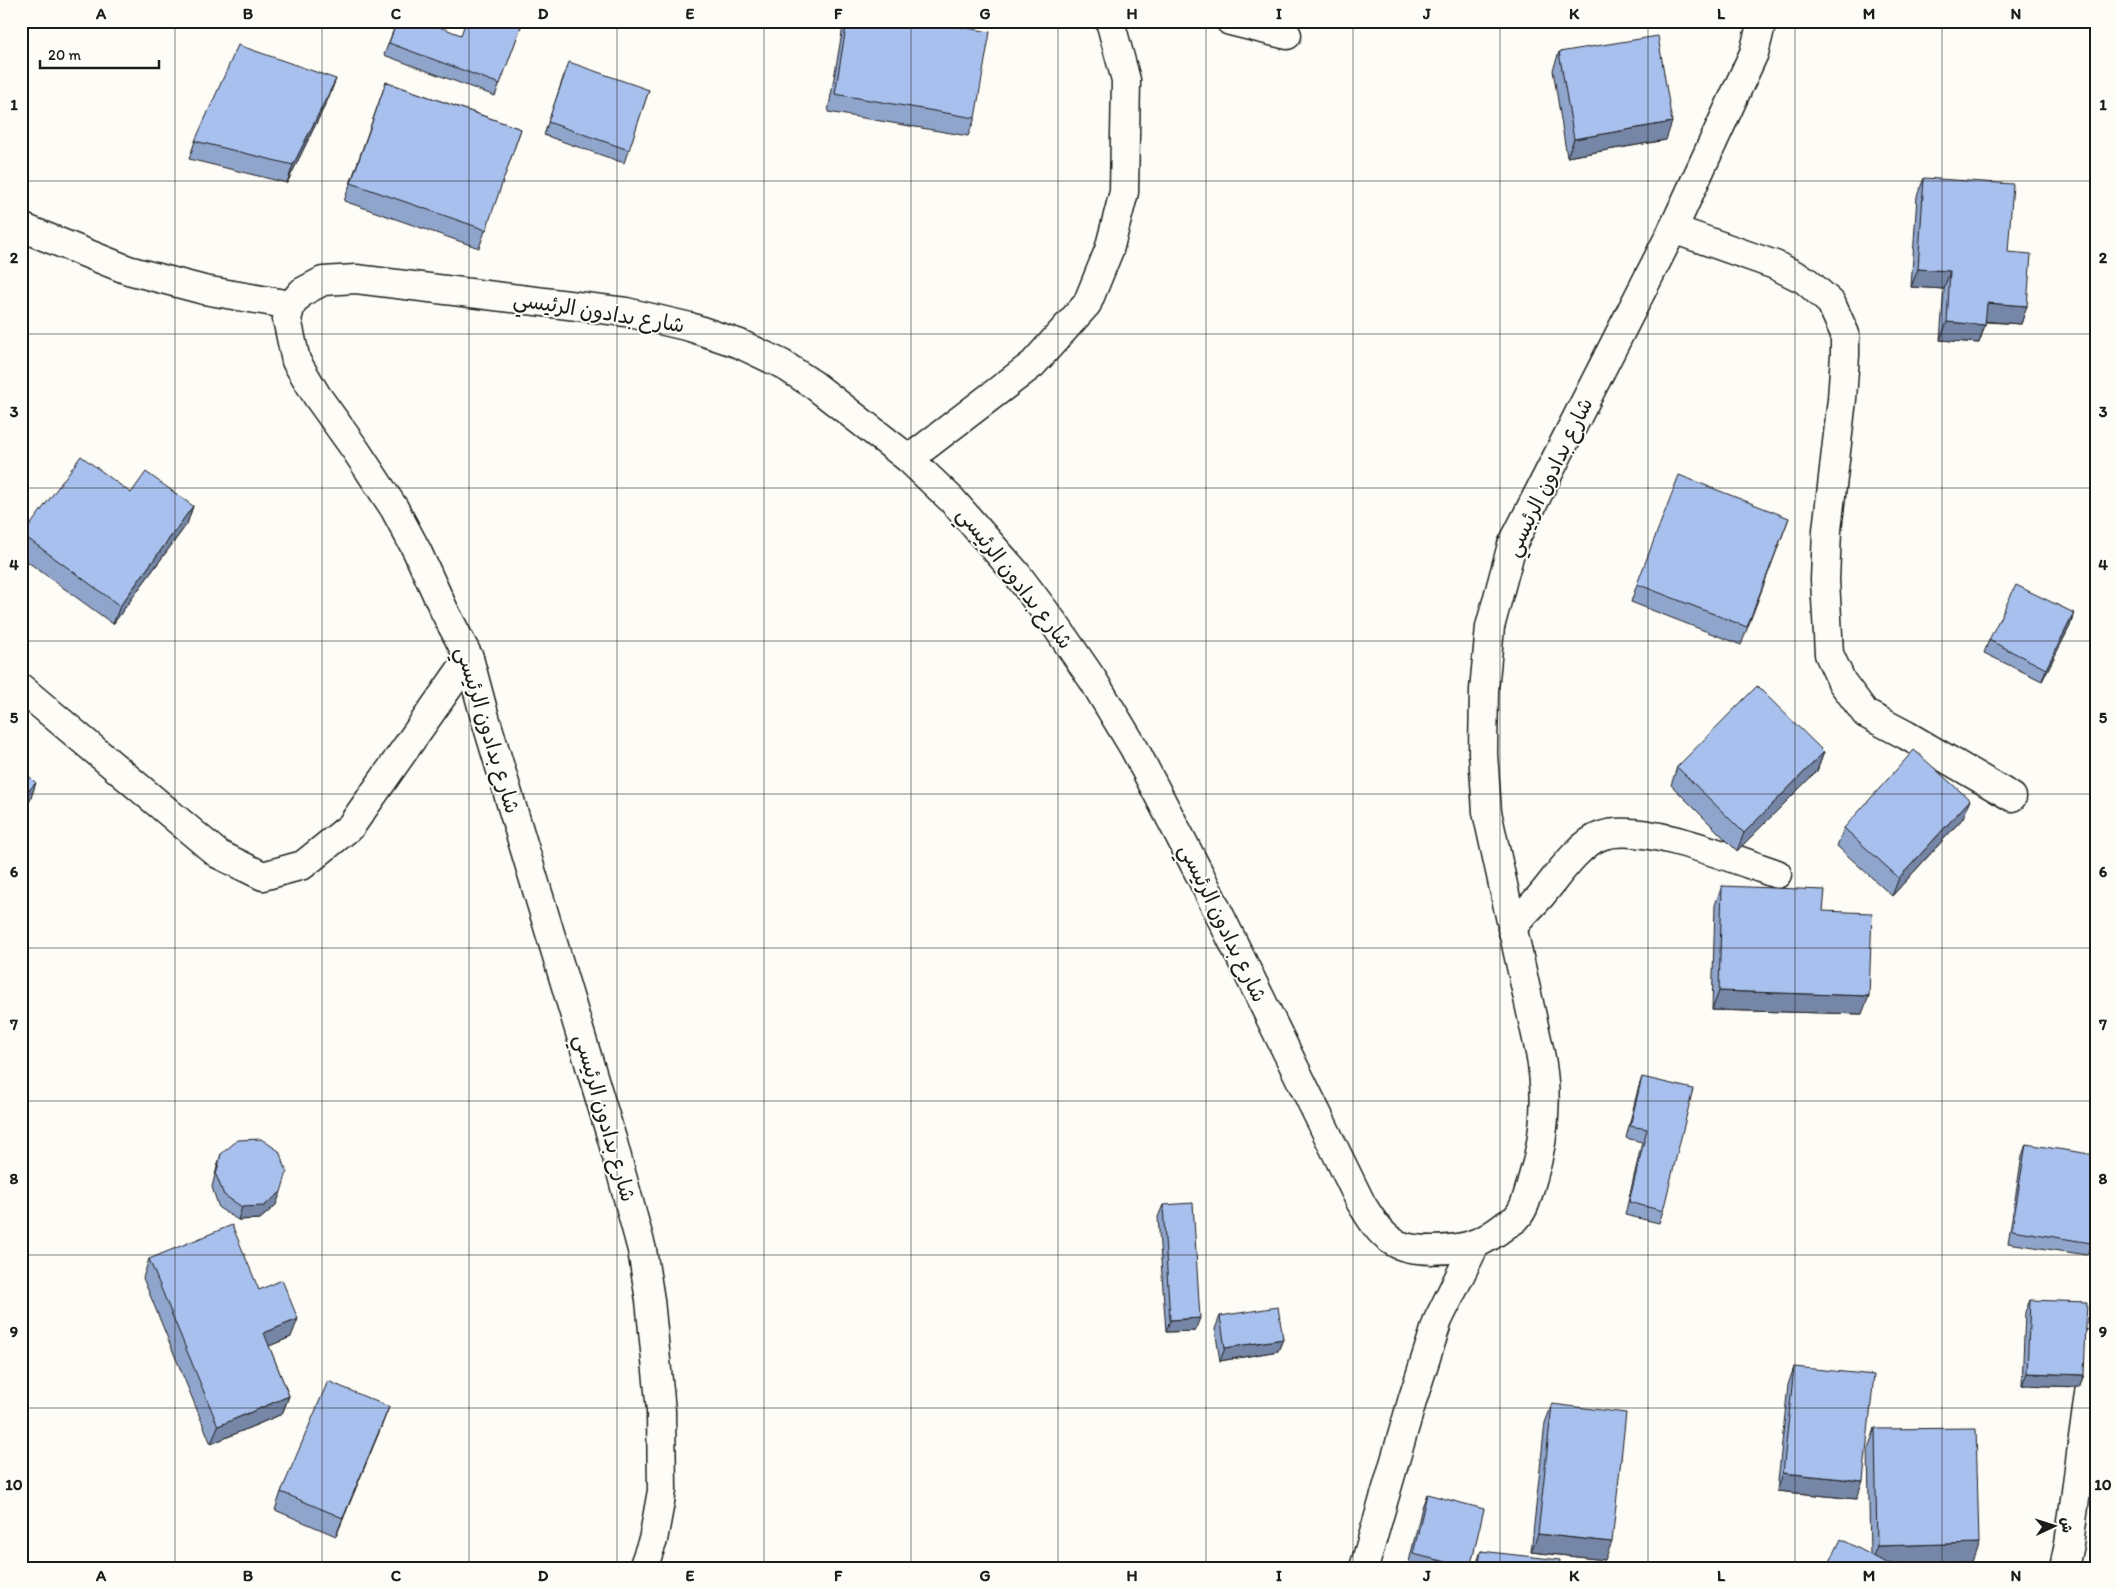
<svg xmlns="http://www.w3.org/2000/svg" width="2117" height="1589" viewBox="0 0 2117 1589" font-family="Itim,'Playpen Sans Arabic',sans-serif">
  <rect width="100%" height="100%" fill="#fdfcf7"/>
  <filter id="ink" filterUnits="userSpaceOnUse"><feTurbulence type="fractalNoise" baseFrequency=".02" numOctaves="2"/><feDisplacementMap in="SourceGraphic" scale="10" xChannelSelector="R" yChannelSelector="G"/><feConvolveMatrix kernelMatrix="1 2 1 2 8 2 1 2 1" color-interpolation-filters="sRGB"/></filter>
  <g filter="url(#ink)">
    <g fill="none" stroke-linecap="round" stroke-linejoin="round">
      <!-- lane casing -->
      <g stroke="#1c1c1c" stroke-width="24">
        <path id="lane" d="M1931,1568l20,-2 5,2"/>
      </g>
      <!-- street casing -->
      <g stroke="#1c1c1c" stroke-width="31">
        <path id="street" d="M1230,21l57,14
          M21,227l107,43 76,20 87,15
          M1673,229l102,36 30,15 26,23 14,31v21l-3,44 -15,131 -2,50 4,74 13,28 24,32 40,21 106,62
          M909,459l124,-95 54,-60 22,-54 15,-58 2,-112 -16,-59
          M21,688l197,166 45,22 40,-11 48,-39 118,-168
          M1512,929c9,-15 22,-24 32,-37 14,-17 36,-49 57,-56 40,-15 135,24 176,38
          M1364,1568l49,-170 25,-78 38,-77
          M2064,1568l5,-24 27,-203"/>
      </g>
      <!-- secondary casing -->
      <g stroke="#1c1c1c" stroke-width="31">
        <path id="secondary" d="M643,1568l10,-28 9,-49 -1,-80 -11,-111 -8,-50 -30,-111 -128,-425 -15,-56 -25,-48 -27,-59 -23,-43 -39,-59 -38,-53 -21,-35 -9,-42 4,-14 11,-13 21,-11 33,-2 270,33 64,15 50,17 42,20 32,21 95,74 43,41 64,73 40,53 37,54 41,68 66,127 161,328c8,13 18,30 31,38 18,13 65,10 85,2 10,-4 20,-11 29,-18 4,-3 10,-5 12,-9 7,-8 10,-22 13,-32 14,-44 18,-86 9,-131l-53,-241 -4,-59 1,-63 6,-63 22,-82 161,-316 81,-176 8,-32"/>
      </g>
      <!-- lane -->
      <use href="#lane" stroke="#fdfcf7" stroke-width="20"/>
      <!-- street -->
      <use href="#street" stroke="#fdfcf7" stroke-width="28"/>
      <!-- secondary -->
      <use href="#secondary" stroke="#fdfcf7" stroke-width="28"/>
    </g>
    <!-- wall -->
    <path fill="#90a5cc" stroke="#1c1c1c" d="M397,21l64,14 62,-14 -28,75 -111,-41z
      M845,21h82l48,97 -7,18 -140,-24 15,-85z
      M1559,52l107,88 -99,17 -14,-87z
      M564,75l85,15 -25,73 -80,-28z
      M386,82l135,47 -42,119 -135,-47z
      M329,97l-42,86 -98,-24 6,-18z
      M1924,178l84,74 19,54 -6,18 -36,-2v3l-6,18 -39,-3 4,-51 -33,-2 6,-91z
      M131,493l62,13 -6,18 -74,100 -92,-67v-16l2,-6z
      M1789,518l-48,127 -110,-43 6,-18z
      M2074,613l-4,13 -28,55 -58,-28 5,-13z
      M1824,752l-7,19 -80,80 -66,-66 6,-18z
      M1963,818l-71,78 -55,-50 7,-18z
      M1722,886l101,25 39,103 -150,-4 3,-105z
      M1642,1077l21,134 -4,12 -34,-8 17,-73 -16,-4 12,-49z
      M2026,1144l65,99 -4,12 -79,-12 14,-87z
      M221,1154l55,51 -16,14 -22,1 -19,-12 -7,-21 5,-20z
      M1163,1205l32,126 -29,1 -8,-115z
      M149,1259l110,31 32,47 -22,9 20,50 -7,18 -71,30 -68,-166z
      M2030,1300l54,75 -5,12 -57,-2 3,-73z
      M1220,1316l63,23 -5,12 -58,10 -5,-32z
      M1794,1367l62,132 -79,-8 11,-106z
      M1552,1404l53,156 -74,-8 14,-129z
      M382,1425l-46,111 -61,-26 6,-18z
      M1875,1429l97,133 -85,1 -1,5h-59l43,-13 -2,-107z
      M1427,1494l43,74h-56l-6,-2 14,-59z
      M1481,1551l78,17h-84z"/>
    <!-- shaded-wall -->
    <path fill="#7686a6" stroke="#1c1c1c" d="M336,79l-7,18 -42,86 6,-18z
      M1672,122l-6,18 -99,17 7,-18z
      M1918,269l32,2 -6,18 -33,-2z
      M1987,303l40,3 -6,18 -41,-3z
      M1947,322l38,3 -6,18 -39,-3z
      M193,506l-6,18 -74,100 7,-18z
      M2074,613l-4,13 -28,55 4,-12z
      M1824,752l-7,19 -80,80 7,-18z
      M36,783l-6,18 -9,8v-11z
      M1970,800l-7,18 -71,78 7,-18z
      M1719,991l150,5 -7,18 -150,-4z
      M281,1192l-5,13 -16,14 -22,1 4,-13z
      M1200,1318l-5,13 -29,1 4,-12z
      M298,1319l-7,18 -34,14 7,-18z
      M1283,1339l-5,12 -58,10 5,-13z
      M2027,1373l57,2 -5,12 -57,-2z
      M289,1396l-7,18 -71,30 7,-18z
      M389,1407l-7,18 -46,111 7,-18z
      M1783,1473l80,8 -7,18 -79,-8z
      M1538,1534l74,8 -7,18 -74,-8z
      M1979,1543l-7,19 -102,2 7,-18z"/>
    <!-- building -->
    <path fill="#a8c0ed" stroke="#1c1c1c" d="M397,21h27l37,14 5,-14h57l-23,63 -111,-41z
      M847,21h80l63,11 -15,86 -140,-24z
      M1658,36l14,86 -98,17 -15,-87z
      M238,45l98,34 -43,86 -98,-24z
      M569,62l80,28 -20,60 -81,-28z
      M386,82l135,47 -35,101 -135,-47z
      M1924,178l89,6 -5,68 23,2 -4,52 -40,-3 -2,22 -38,-3 3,-51 -32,-2z
      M81,456l50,37 15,-21 47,34 -73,100 -97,-71z
      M1679,475l110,43 -42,109 -110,-43z
      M2016,585l58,28 -28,56 -57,-29z
      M1757,686l67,66 -80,81 -67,-66z
      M1914,750l56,50 -71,78 -55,-50z
      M21,768l15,15 -15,15z
      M1722,886l103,4 -2,21 49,2 -3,83 -150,-5z
      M1642,1077l51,12 -30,122 -34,-9 18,-73 -17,-3z
      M261,1139l18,12 8,21 -6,20 -17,14 -22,1 -18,-12 -8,-20 5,-21 17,-14z
      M2026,1144l70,11v59l-5,29 -79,-13z
      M1193,1203l7,115 -30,2 -7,-115z
      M232,1225l27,65 23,-10 16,39 -34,14 25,63 -71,30 -69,-167z
      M2030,1300l57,2 -3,73 -57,-2z
      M1278,1307l5,32 -58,9 -5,-32z
      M1794,1367l80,8 -11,106 -80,-8z
      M328,1381l61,26 -46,111 -62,-26z
      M1552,1404l74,9 -14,129 -74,-8z
      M1976,1428l3,115 -102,3 -2,-117z
      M1427,1494l57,15 -14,59 -57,-14z
      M1841,1539l47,25 -2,4h-59z
      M1481,1551l79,9 -1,8h-81z"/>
  </g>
  <!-- grid -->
  <path fill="none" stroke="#1c1c1c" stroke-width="1" stroke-opacity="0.55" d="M175,21v1547M322,21v1547M469,21v1547M617,21v1547M764,21v1547M911,21v1547M1058,21v1547M1206,21v1547M1353,21v1547M1500,21v1547M1648,21v1547M1795,21v1547M1942,21v1547M21,181h2075M21,334h2075M21,488h2075M21,641h2075M21,794h2075M21,948h2075M21,1101h2075M21,1255h2075M21,1408h2075"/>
  <g text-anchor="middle" stroke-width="4" stroke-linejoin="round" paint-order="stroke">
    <!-- street labels -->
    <g font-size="21" fill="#1c1c1c" stroke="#fdfcf7">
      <text transform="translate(599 312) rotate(9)" y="7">شارع بدادون الرئيسي</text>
      <text transform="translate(1549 477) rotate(-64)" y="7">شارع بدادون الرئيسي</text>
      <text transform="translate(1015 578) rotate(52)" y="7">شارع بدادون الرئيسي</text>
      <text transform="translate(488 730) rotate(73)" y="7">شارع بدادون الرئيسي</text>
      <text transform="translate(1223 923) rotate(64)" y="7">شارع بدادون الرئيسي</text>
      <text transform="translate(605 1118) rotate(74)" y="7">شارع بدادون الرئيسي</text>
    </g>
  </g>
  <!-- margin -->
  <rect width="2117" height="1589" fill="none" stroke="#fdfcf7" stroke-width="55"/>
  <!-- north arrow -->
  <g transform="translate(2054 1526) rotate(86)" stroke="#fdfcf7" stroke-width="4" paint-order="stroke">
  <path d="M0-4L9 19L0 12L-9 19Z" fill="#1c1c1c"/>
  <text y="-8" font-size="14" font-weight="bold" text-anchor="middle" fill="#1c1c1c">ش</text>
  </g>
  <!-- scale -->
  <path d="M40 60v8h119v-8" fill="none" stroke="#1c1c1c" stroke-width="2.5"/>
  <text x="48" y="60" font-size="15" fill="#1c1c1c" stroke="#fdfcf7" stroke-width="4" paint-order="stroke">20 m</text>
  <rect x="28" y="28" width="2062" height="1534" fill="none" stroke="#1c1c1c" stroke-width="2"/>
  <g font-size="16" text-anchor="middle" font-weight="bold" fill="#1c1c1c">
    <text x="101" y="19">A</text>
    <text x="248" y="19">B</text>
    <text x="396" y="19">C</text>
    <text x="543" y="19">D</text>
    <text x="690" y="19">E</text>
    <text x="838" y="19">F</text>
    <text x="985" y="19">G</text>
    <text x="1132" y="19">H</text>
    <text x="1279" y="19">I</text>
    <text x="1427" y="19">J</text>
    <text x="1574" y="19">K</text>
    <text x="1721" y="19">L</text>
    <text x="1869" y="19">M</text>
    <text x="2016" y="19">N</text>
    <text x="14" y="110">1</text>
    <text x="2103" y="110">1</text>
    <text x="14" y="263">2</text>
    <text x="2103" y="263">2</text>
    <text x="14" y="417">3</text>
    <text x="2103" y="417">3</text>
    <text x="14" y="570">4</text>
    <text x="2103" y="570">4</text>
    <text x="14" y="723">5</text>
    <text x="2103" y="723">5</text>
    <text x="14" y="877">6</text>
    <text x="2103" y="877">6</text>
    <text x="14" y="1030">7</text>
    <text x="2103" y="1030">7</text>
    <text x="14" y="1184">8</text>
    <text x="2103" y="1184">8</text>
    <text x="14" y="1337">9</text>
    <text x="2103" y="1337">9</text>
    <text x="14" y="1490">10</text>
    <text x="2103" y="1490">10</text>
    <text x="101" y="1581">A</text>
    <text x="248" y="1581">B</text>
    <text x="396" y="1581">C</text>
    <text x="543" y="1581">D</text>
    <text x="690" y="1581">E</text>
    <text x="838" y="1581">F</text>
    <text x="985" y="1581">G</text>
    <text x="1132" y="1581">H</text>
    <text x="1279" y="1581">I</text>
    <text x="1427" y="1581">J</text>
    <text x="1574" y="1581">K</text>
    <text x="1721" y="1581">L</text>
    <text x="1869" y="1581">M</text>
    <text x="2016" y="1581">N</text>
  </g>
</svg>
